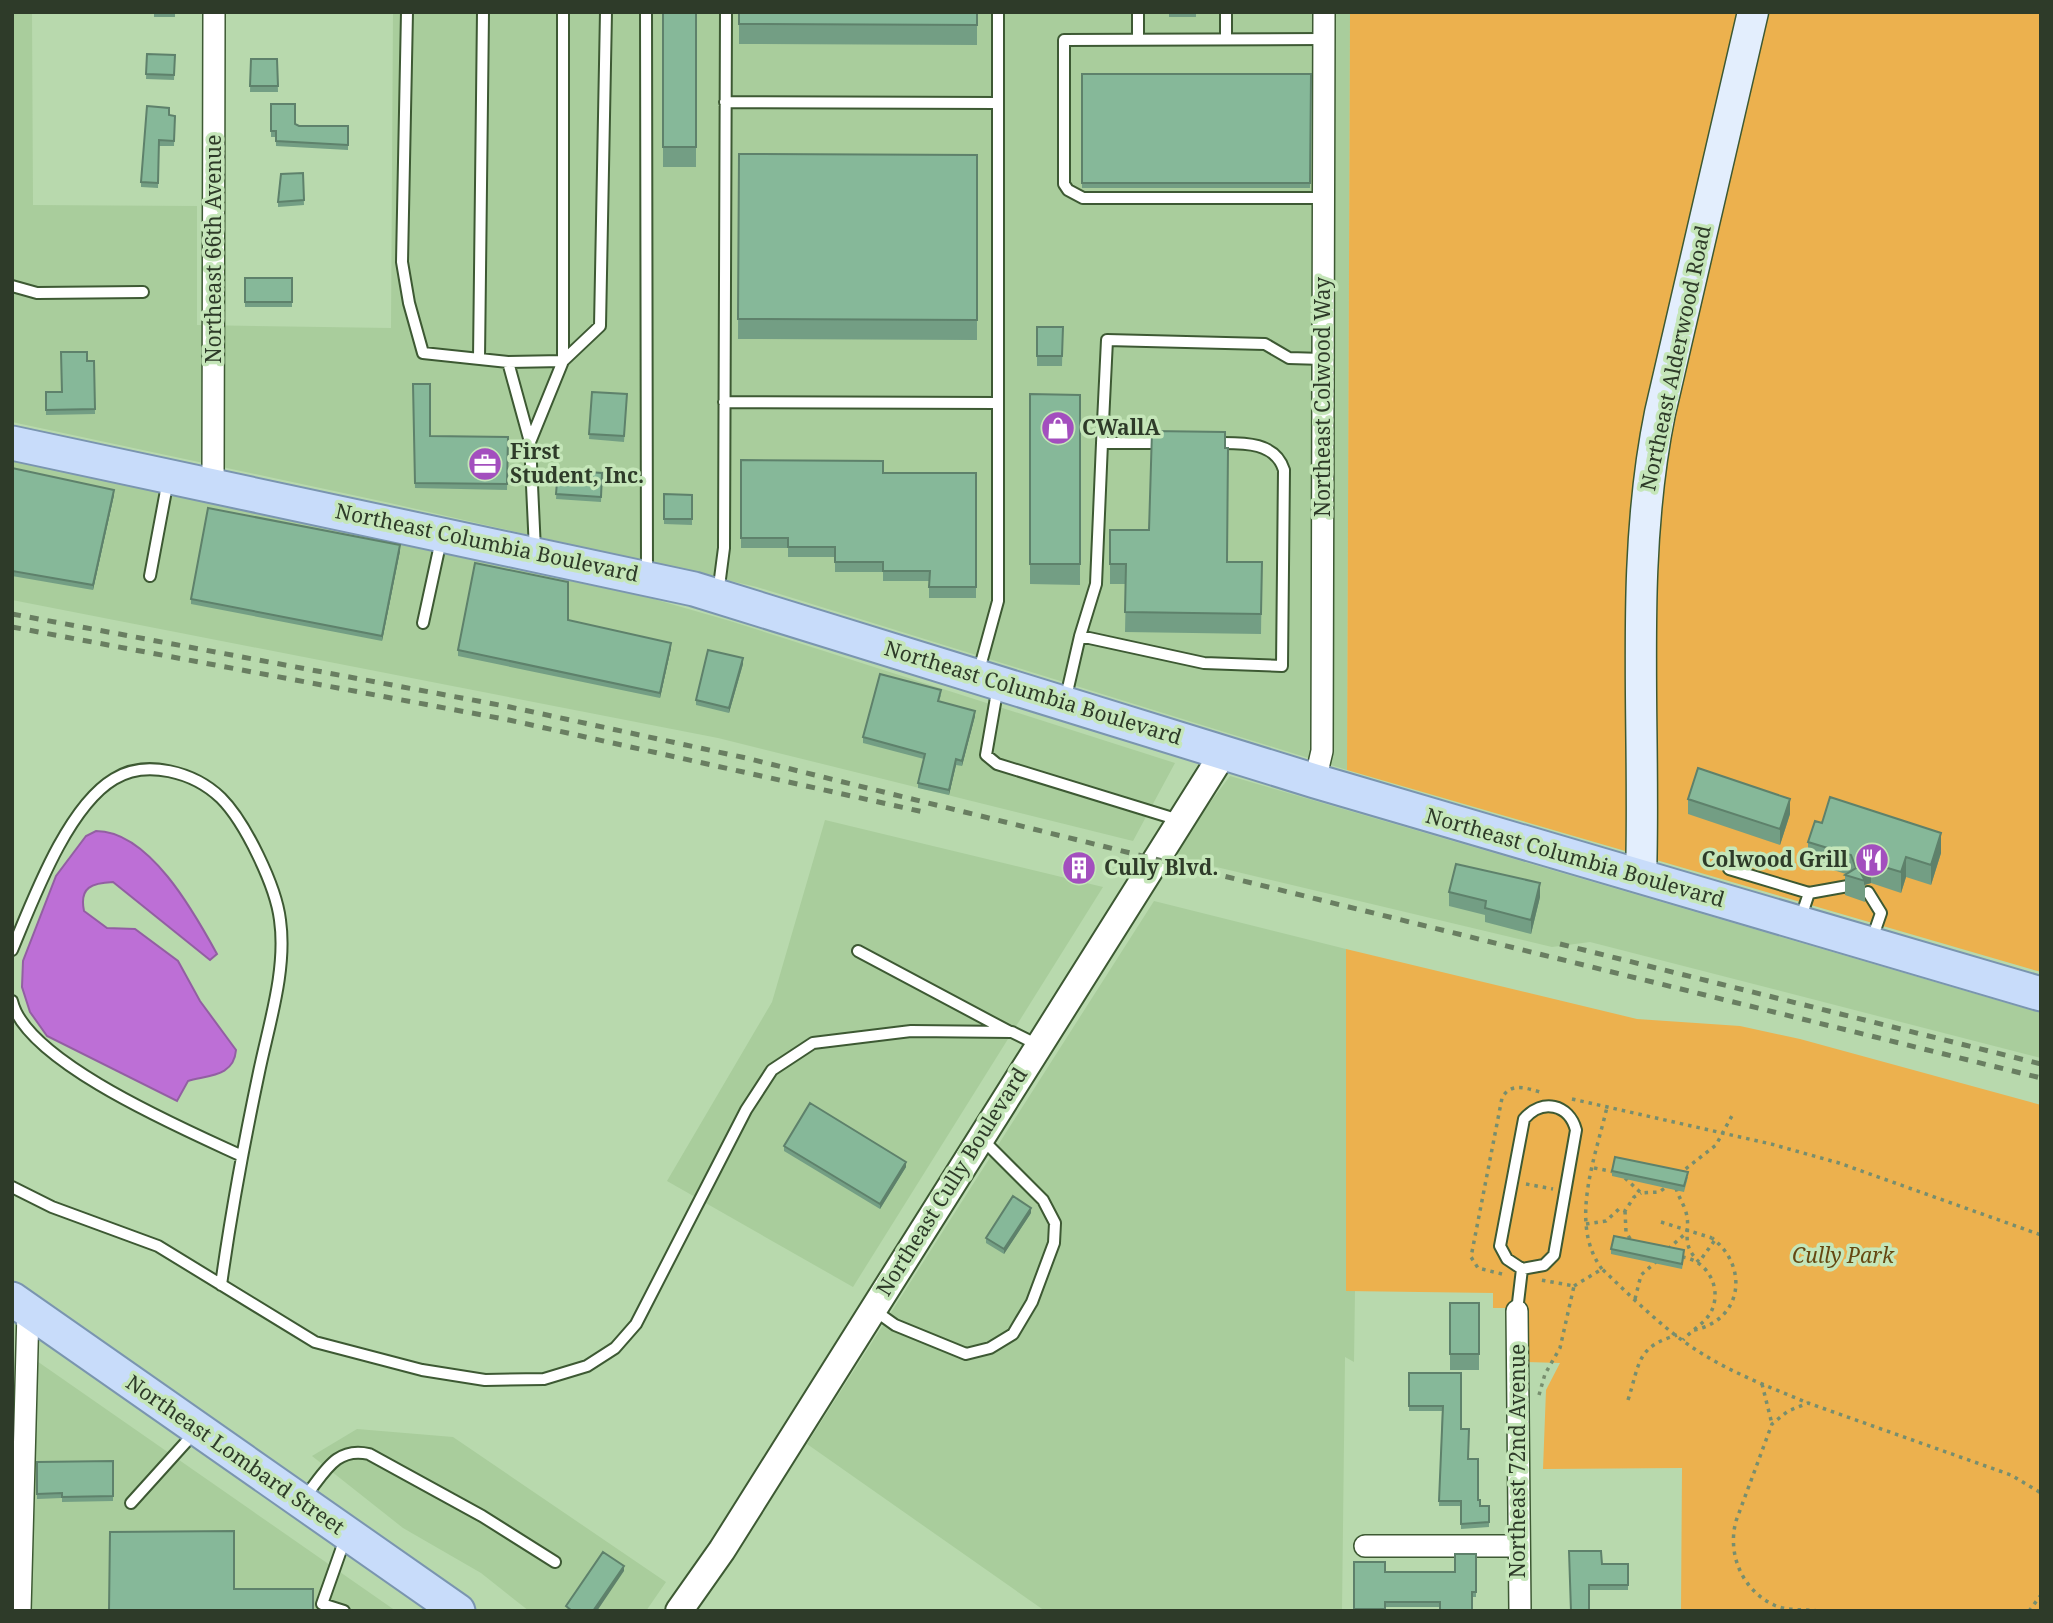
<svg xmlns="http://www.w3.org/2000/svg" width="2053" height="1623" viewBox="0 0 2053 1623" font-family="'Noto Serif',serif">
  <rect width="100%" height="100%" fill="#b8d9ad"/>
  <!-- built -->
  <path fill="#a9cd9c" d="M12,12h20l1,193 164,1v119l194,3 2,-316h957l-3,758 -590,-183 -367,-84 -378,-81z
    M12,461l638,137 80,23 445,142 -42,78 -415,-103 -706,-138z
    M1230,776l811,237v45l-451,-116 -38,5 -382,-91z
    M825,820l278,67 -250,400 -186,-106 105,-179z
    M1154,901l192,48v342h9l-1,71 -9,-5 -3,254h-297l-238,-167z
    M34,1359l362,252h-366z
    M357,1429l96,8 213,145 -20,29h-117l-48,-38 -78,-45 -91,-72z"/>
  <!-- green -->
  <path fill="#ecb14e" d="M1350,12h691v960l-694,-202z
    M1346,949l291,70 103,7 60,13 241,66v506h-360l1,-143 -139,1 3,-79 14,-27 -33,-1 1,-54h-35v-15l-147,-2z"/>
  <!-- water -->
  <path fill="#bd6fd6" stroke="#925fa2" stroke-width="2" d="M96,831c53,0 98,81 121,123l-7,6 -97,-78c-21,1 -34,5 -29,29l23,17 28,1 43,32 22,40 36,49c-2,26 -26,25 -48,31l-11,20 -130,-65 -17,-24 -8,-25 1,-26 33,-85 30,-40z"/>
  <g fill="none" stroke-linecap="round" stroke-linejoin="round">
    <!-- service casing -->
    <g stroke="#3d5933" stroke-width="14">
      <path id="service" d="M407,12l-5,250 7,41 14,50 85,9 55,-1v-349
        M646,12l1,564
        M1138,12v27
        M1226,12v27
        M725,102l273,1
        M1323,198h-240l-15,-8 -4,-6v-144l260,-1
        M12,286l25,7 106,-1
        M479,359l4,-347
        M508,362l22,80 5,108
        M724,402l274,1
        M530,442l33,-81 37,-35 6,-314
        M1102,443l5,-103 158,4 24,14 34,1
        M150,576l18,-96
        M718,594l6,-46 2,-536
        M423,623l18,-83
        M1080,636l16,-52 6,-141h64
        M978,674l20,-73v-589
        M998,686l-12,69 11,9 182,56
        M1065,701l15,-65 124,27 78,3 2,-196c-9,-30 -45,-27 -71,-27
        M1729,869l80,24
        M1868,892l13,21 -9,26
        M1800,920l9,-27 39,-7
        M12,950c21,-50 55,-143 102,-171 32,-20 80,-7 107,19 24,24 55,88 59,122 7,49 -11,104 -21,152 -15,71 -28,141 -38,213
        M858,951l152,81
        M12,1001c14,61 174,129 230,155
        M12,1187l40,20 106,39 157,96 107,28 63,10 59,-1 43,-13 28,-18 21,-24 110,-214 26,-40 41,-27 98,-12 101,1 26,13
        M874,1310l21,15 71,29 24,-6 23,-14 19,-32 22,-59 1,-20 -12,-23 -61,-61
        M1517,1311l5,-42 -15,-10 -7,-13 24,-127c18,-21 45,-15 52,11l-22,125 -10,10 -22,4
        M304,1498c20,-24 31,-52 65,-44l113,62 73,46
        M131,1503l65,-72
        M344,1611l-22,-7 24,-68"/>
    </g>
    <!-- minor casing -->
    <g stroke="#3d5933" stroke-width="24">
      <path id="minor" d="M213,487l1,-475
        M1315,781l7,-30 2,-739
        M1517,1311l3,300
        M1365,1546h154
        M20,1611l8,-300"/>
    </g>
    <!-- tertiary casing -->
    <g stroke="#3d5933" stroke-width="30">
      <path id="tertiary" d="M679,1611l43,-61 502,-798"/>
    </g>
    <!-- secondary casing -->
    <g stroke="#3d5933" stroke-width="33">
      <path id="secondary" d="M1641,877c5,-154 -12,-313 19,-464l93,-401"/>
    </g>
    <!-- primary casing -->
    <g stroke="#7a95af" stroke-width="37">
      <path id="primary" d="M12,443l682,146 621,192 726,213
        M12,1299l446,312"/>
    </g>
    <!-- path -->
    <path stroke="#778e6e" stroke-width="3.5" stroke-dasharray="3.5 5" stroke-linecap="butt" d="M1572,1099l199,45 68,19 202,72
      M1594,1168l21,4
      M1679,1174l37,-29 18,-33
      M1625,1178l16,15 18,-1 9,-6
      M1526,1184l27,5
      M1676,1188c2,8 6,13 9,21 8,23 -7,32 14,53l16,-22
      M1625,1211l1,21 6,10
      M1586,1224l20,-3 13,-12 6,2 9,-14 7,-4
      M1668,1249l17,-15
      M1682,1257c25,3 41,31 29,55 -6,11 -19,18 -28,28
      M1602,1269c-34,-45 -6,-113 5,-162
      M1502,1274l-24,-6 -7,-11 31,-159c9,-17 26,-9 42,-5
      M1574,1286l28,-17c31,29 62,61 99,84 33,21 71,35 107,50
      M1635,1299l6,-24 16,-14
      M1694,1330c49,-10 55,-64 18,-92
      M1762,1384l10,40
      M1539,1395l6,-21 15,-26 14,-62 -33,-6
      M1628,1400c12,-37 8,-53 49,-65
      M1818,1611c-15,-2 -31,0 -44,-6 -32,-15 -47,-51 -38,-84l36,-97 16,-13 20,-8 203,72 30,18
      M2029,1611l12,-16"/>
    <!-- service -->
    <use href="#service" stroke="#fff" stroke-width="10"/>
    <!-- minor -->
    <use href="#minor" stroke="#fff" stroke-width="21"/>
    <!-- tertiary -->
    <use href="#tertiary" stroke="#fff" stroke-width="26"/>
    <!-- secondary -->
    <use href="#secondary" stroke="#e3eefd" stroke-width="30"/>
    <!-- primary -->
    <use href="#primary" stroke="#c8dcfa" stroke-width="33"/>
    <!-- rail -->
    <path stroke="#697e61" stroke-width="5" stroke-dasharray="9 9" stroke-linecap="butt" d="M12,614l498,93 236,51 1295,320
      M12,627l497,93 419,93
      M1560,944l481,120"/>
    <!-- path-bridge -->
    <path stroke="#778e6e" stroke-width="3.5" stroke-dasharray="3.5 5" stroke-linecap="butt" d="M1661,1222l51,16"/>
  </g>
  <!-- wall -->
  <path fill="#739e84" d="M154,12h21v5h-21z
    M663,12h33v155h-33z
    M739,12h238v33l-238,-1z
    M1169,12h27v5h-27z
    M147,54l28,1 -1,25 -28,-1z
    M251,59h26l1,33h-28z
    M1082,74h229l-1,114h-228z
    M271,104l28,22h49v24l-72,-4v-9h-5z
    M169,115l6,1 -1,30h-15l-1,42 -17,-1v-5z
    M739,154l238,1v185l-239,-1z
    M303,173l1,32 -26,2v-5z
    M245,278h47v29h-47z
    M1037,327h26l-1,39h-25z
    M87,361h7l1,53 -49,1v-23h16z
    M413,384l17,52 78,1 -1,53 -92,-2z
    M592,392l35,2 -3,48 -35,-3z
    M1030,394l50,1v190l-50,-1z
    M741,460l142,13h93v125h-47v-17h-46v-9h-48v-15h-47v-9h-47z
    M12,468l102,27 -21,95 -81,-14z
    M558,470l44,3 -1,29 -45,-3z
    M664,494l28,1v30l-28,-1z
    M1110,530l117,32h35l-1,72 -136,-2 1,-48h-16z
    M400,551l-18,90 -191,-37v-5z
    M568,620l103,28 -11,50 -202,-42v-6z
    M743,664l-14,49 -33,-8v-5z
    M941,695l-2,6 36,15 -13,50 -6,-1 -7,30 -31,-7v-5l6,-24 -61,-16v-6z
    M1688,799l102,15 -10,31 -92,-31z
    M1808,842l133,11 -10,32 -25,-8 -5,16 -30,-10 -6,2v17l-20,-7v-20l1,-1 -38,-12z
    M1449,892l91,5 -9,37 -46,-12v-7l-36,-9z
    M784,1146l122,21 -26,42 -96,-58z
    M1612,1171l76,6 -4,15 -72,-16z
    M1031,1213l-27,41 -18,-11v-5z
    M1611,1249l73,7 -2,13 -71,-15z
    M1450,1303h29v67h-29z
    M1409,1373h52v56l17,71 2,6h9v21l-28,2v-23h-22l3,-95h-33z
    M113,1461v40l-51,1v-4l-25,1v-37z
    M1476,1554v43h-4l-32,10h-55v4h-31v-49l31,10h70z
    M1602,1564h26v26h-39l-19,21z"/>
  <!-- shaded-wall -->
  <path fill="#5e816b" d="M114,490v5l-21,95v-5z
    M400,545v6l-18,90v-5z
    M671,643v5l-11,50v-5z
    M743,658v6l-14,49v-5z
    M975,711v5l-13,50v-5z
    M956,759v6l-7,30v-5z
    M1790,799v15l-10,31v-16z
    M1941,833v20l-10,32v-20z
    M1906,857v20l-5,16v-21z
    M1871,863v20l-7,2v-4l-4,-10 4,-6z
    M1540,883v14l-9,37v-14z
    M906,1162v5l-26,42v-5z
    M1031,1208v5l-27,41v-5z
    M624,1566v5l-27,40h-4z"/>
  <!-- building -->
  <path fill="#86b899" stroke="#5e816b" stroke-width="2" d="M663,12h33v135h-33z
    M739,12h238v13l-238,-1z
    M147,54l28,1 -1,20 -28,-1z
    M251,59h26l1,27h-28z
    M1082,74h229l-1,109h-228z
    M271,104h24v20l4,2h49v19l-72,-4v-10h-5z
    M147,106l22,2v7l6,1 -1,25 -15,-1 -1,43 -17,-1z
    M739,154l238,1v165l-239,-1z
    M303,173l1,27 -26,2 3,-28z
    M245,278h47v24h-47z
    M1037,327h26l-1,29h-25z
    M61,352h26v9h7l1,48 -49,1v-18h16z
    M413,384h17v52l78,1 -1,47 -92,-1z
    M592,392l35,2 -3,42 -35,-2z
    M1030,394l50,1v169h-50z
    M1152,431l73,1v16h3l-1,114h35l-1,52 -136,-2 1,-48h-16v-34h39z
    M741,460l142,1v12h93v114h-47l1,-16h-47v-9h-48v-15h-47v-9h-47z
    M12,468l102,22 -21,95 -81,-14z
    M558,470l44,3 -1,24 -45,-3z
    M664,494l28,1v24h-28z
    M208,508l192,37 -18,91 -191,-37z
    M475,563l93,19v38l103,23 -11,50 -202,-43z
    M708,650l35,8 -14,50 -33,-8z
    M880,674l61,16 -3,11 37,10 -13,50 -6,-2 -7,31 -31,-7 7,-29 -62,-17z
    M1698,768l92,31 -10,30 -92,-30z
    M1830,797l111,36 -10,32 -25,-8 -5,15 -30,-9 -7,2 -4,6 5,10 -20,-6 11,-7 -5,-13 -43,-13 7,-21 7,2z
    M1456,864l84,19 -9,37 -46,-12 1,-7 -37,-9z
    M810,1103l96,59 -26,42 -96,-58z
    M1615,1157l73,15 -4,14 -72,-15z
    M1013,1196l18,12 -27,41 -18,-11z
    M1614,1236l70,14 -2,14 -71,-15z
    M1450,1303h29v51h-29z
    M1409,1373h52v56h8l-1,30h10v41h2v6h9v16l-28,2v-23h-22l4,-95h-34z
    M113,1461v35l-51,1v-4l-25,1v-32z
    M234,1531v58h79v22h-204l1,-79z
    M1569,1551h32l1,13h26v21h-39v26h-18z
    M603,1552l21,14 -31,45h-21l-6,-5z
    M1455,1554h21v38h-4v19h-32v-9h-55v7h-31v-47h31v10h70z"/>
  <!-- icons -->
  <defs>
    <g id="shop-disc" transform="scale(1.75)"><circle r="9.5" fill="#a34fbe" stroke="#c5e6b9"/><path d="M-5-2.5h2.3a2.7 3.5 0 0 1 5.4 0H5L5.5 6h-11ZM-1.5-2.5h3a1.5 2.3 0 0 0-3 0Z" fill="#fff"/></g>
    <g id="office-disc" transform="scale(1.75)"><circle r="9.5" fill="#a34fbe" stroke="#c5e6b9"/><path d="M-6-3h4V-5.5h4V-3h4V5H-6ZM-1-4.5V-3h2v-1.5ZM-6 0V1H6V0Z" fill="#fff"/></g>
    <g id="restaurant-disc" transform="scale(1.75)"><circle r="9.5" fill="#a34fbe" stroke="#c5e6b9"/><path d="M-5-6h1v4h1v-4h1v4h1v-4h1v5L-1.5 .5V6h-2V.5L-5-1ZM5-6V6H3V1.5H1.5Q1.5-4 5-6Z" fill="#fff"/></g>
    <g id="building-disc" transform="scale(1.75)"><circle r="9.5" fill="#a34fbe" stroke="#c5e6b9"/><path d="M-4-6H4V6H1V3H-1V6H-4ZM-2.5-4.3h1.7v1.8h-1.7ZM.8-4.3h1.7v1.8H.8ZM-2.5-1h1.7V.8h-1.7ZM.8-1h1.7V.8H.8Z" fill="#fff"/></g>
  </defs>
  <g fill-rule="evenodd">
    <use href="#shop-disc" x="1058" y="428"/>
    <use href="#office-disc" x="485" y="464"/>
    <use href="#restaurant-disc" x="1872" y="860"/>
    <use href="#building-disc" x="1079" y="868"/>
  </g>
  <g text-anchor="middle" stroke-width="7" stroke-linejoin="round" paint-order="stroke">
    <!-- street labels -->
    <g font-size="21" fill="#2e3b29" stroke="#c5e6b9">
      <text transform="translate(214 249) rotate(-90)" y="7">Northeast 66th Avenue</text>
      <text transform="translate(1676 358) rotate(-78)" y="7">Northeast Alderwood Road</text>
      <text transform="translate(1323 397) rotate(-90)" y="7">Northeast Colwood Way</text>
      <text transform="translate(487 543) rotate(12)" y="7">Northeast Columbia Boulevard</text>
      <text transform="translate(1033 693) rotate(17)" y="7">Northeast Columbia Boulevard</text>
      <text transform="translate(1575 858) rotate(16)" y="7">Northeast Columbia Boulevard</text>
      <text transform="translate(952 1182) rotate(-58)" y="7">Northeast Cully Boulevard</text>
      <text transform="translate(235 1455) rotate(35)" y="7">Northeast Lombard Street</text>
      <text transform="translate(1518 1461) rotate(-90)" y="7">Northeast 72nd Avenue</text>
    </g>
    <!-- poi labels -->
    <g font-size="21" font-weight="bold" fill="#2e3b29" stroke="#c5e6b9" text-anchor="start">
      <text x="1082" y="435">CWallA</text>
      <text x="510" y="459">First<tspan x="510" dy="24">Student, Inc.</tspan></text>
      <text x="1848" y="867" text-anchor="end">Colwood Grill</text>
      <text x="1104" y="875">Cully Blvd.</text>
    </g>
    <!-- park labels -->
    <g font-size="21" font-style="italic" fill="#654711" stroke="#c5e6b9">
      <text x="1843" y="1263">Cully Park</text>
    </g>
  </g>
  <!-- border -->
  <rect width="2053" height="1623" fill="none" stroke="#2e3b29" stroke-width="28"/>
</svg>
